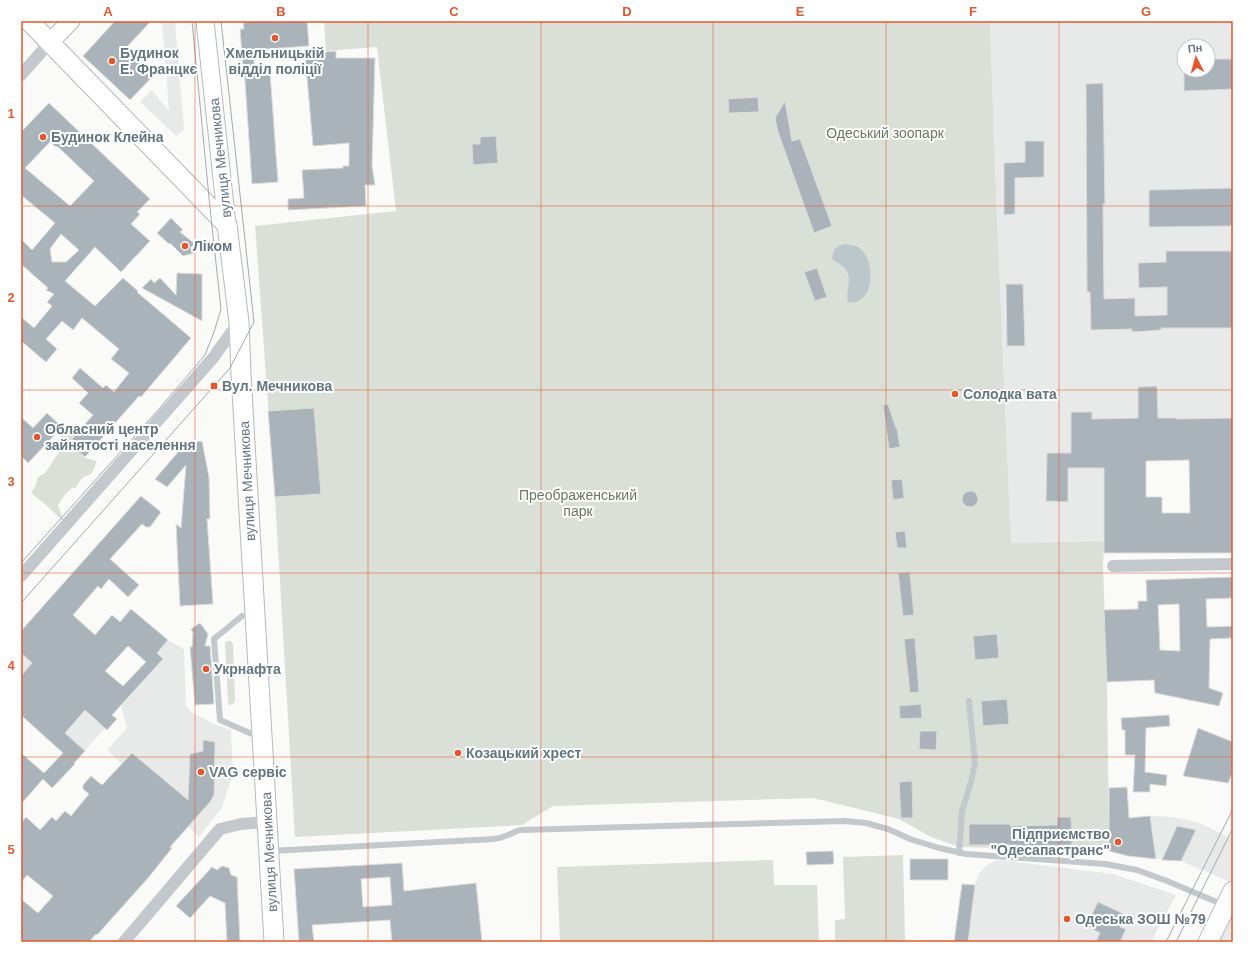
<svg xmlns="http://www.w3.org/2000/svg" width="1254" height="963" viewBox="0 0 1254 963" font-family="Helvetica,sans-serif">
  <rect width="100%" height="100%" fill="#fafaf8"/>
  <!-- built -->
  <path fill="#e8e9e9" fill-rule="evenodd" d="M162,21h13l9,109 -8,6 -36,-34 12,-12 17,21z
    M990,21h243v420l-87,2 -42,98 -93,2 -16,-376zM1184,46h24v24h-24z
    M168,640l16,9 2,57 5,6 23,12 17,6 2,45 -12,34 -22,28 -92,-87 20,-22 -6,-22 42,-47 -6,-6z
    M21,653l84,75 -31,35 -53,-48z
    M1150,816l23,1 27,6 33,16v44l-52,-22 -51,-5 -21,-5 16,-33z
    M1001,860l112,14 63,21 -25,47h-183l7,-57 4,-11 7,-8 8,-5z
    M1233,896v46h-23z"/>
  <!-- green -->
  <path fill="#dadfd7" d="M324,21h666l5,146 16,376 93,-2 -1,25 4,116 2,169 -150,-4 -28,-10 -32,-18 -86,-21 -260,8 -31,19 -227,12 -20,-340 -20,-271 141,-15 -19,-164 -51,4z
    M68,426l5,2 2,7 -3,4 5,5 -3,3 11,11 12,3 -5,12 -10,5 -7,11 -2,-2c-7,6 -11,11 -15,19l7,17 -19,-18 -15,-12 5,-8 1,-7 9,-6 9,-14 10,-14 -4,-7z
    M227,641h4l2,3 2,57 -2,3 -4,1 -1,-3 -3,-59z
    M903,855l2,87h-70v-22l10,-1 -2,-62z
    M773,860l1,25h43l2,57h-259l-3,-75z"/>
  <!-- water -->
  <path fill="#bbc7cb" d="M845,244c4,1 9,1 13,3 18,10 18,59 -10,55 -3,-12 5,-20 -2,-32 -3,-6 -10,-6 -14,-12l2,-8 5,-4z"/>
  <!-- building -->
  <path fill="#aab3b9" stroke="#dcdcda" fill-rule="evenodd" d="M115,21h36l-27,29 29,26 -23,24 -47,-44z
    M243,21h64l2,25 -56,4 2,23 15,-1 8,110 -26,2 -8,-118h-1l-3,-37h4z
    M336,51v7h39l-3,108 3,19h-10l1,21 -78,4v-11l16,-1 -2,-28 41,-2v-2h6v-23l-36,3 -8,-92z
    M1208,59h25v30l-49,2v-21h24z
    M1103,83l2,121h-2l1,95 31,-1v18l32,-1v-28l-28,1 -1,-25 28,-1v-11h67v77h-72v2l-29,2v-3l-41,1 -1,-38h-3l-1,-208z
    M758,97l1,15 -30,1 -1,-14z
    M785,101l7,40 8,-2 32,87 -18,7 -36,-101 -3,-14z
    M49,103l101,96 -13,13 3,2 -9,10 19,17 -29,31 -26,-25 -30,34 30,25 28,-28 15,13 -1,1 54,46 -50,59 -2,-1 -54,61 -11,-10 3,-3 -5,-5 21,-24 -14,-12 9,-10 -16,-15 8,-10 23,20 3,-3 8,7 15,-19 -18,-14 8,-10 -37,-31 -9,12 -11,-9 -16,18 11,10 -11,13 -25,-21v-24l13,11 18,-22 -5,-4 7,-8 -8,-4 2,-2 -27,-24v-25l11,11 23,-27 -34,-28v-63zM50,142l6,5 1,-1 37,35 -24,25 -45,-38zM61,234l18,16 -13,12h-14l-2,-13z
    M496,136l2,27 -25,2 -1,-21h8v-7z
    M1025,141h19v36l-29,1v36l-11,1v-52l21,-1z
    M1233,188v38l-84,1v-37z
    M171,218l12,12 -3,2 15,12 -5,4 4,5 -11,3 -13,-13 -1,1 -12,-11z
    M817,268l10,29 -12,4 -11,-29z
    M177,273l25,1v47l-60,-33 9,-9 3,4 6,-5 16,17z
    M1006,284h17l2,62h-18z
    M1157,386l1,32h18v1l57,-1v135h-129v-85h-36v34l-22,-1 1,-48h24v-41h21v7l46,-1v-31zM1189,460l1,53h-28v-16h-16v-36z
    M888,404l8,24h1l3,19 -11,2 -6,-44z
    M314,408l7,86 -46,3 -7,-86z
    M47,413l15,14 -34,36 -7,-7v-39l12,11z
    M202,441l7,36 1,42h-3l6,85 -33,2 -4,-82 5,4 5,-63 -19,22 -12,-8 30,-35z
    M902,479l2,19 -11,2 -2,-20z
    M962 499a8 8 0 1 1 16 0a8 8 0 1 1-16 0Z
    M141,496l20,16 -11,15h-4l-4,-3 -32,35 29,26 -11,12 -19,-18 -8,10 -3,-3 -25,29 22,20 17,-20 8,7 11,-13 37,31 -11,13 6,6 -51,56 5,4 -10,11 -22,-20 -20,23 20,18 -11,12 1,1 -23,24 -9,-9 -22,25v-51l23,20 19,-20 -42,-38v-39l11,-13 -11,-10v-22zM128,646l18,16 -23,24 -18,-15z
    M905,531l2,17h-10l-2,-16z
    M910,572l4,43 -11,1 -5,-43z
    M1233,577v21l-27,1 1,28 26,-1v12l-23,1 -1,49 14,5 -4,13 -64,-13 -1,-13 -47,2 -3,-72 34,-1v-8h9l-1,-21zM1179,604l1,47 -20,-1 -2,-45z
    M200,623l8,11 -3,12h5l4,58 -19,1 -5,-58h2l1,-14 -2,-4z
    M997,634l2,24 -24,2 -2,-24z
    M915,638l4,54 -9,1 -6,-54z
    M1007,699l2,25 -26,2 -2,-25z
    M921,704l1,14 -22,1 -1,-13z
    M1169,715l1,11 -24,2 -1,44 22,3 -1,11 -16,-2v8h-17l2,-37h-10v-25h-3l-1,-12z
    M1198,728l35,14v30l-5,11 -45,-7z
    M920,731h17l-1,19 -17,-1z
    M203,740l12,2 -1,53 -4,7 -40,45 2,1 -24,30 -51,57 -1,-1 -7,8h-68v-43l17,14 15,-17 -26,-21 -6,8v-60l5,-6 14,13 12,-13 4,4 9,-10 6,5 18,-22 -6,-5v-4l8,-9 11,9 30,-32 56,47 2,-46 13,-3z
    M912,781l1,37h-12l-2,-36z
    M1127,787l2,31 21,-2 6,43 -28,-3 -19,-5v-63z
    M1057,817h14l1,28 -56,1v-1h-47v-21h41v2l47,-1z
    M1177,826l19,4 -15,31 -19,-1z
    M833,851l1,13 -27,1 -1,-13z
    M910,859h38v21h-38z
    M402,863l2,28 72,-8 6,59h-90l-2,-22 -78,5 2,17h-15l-5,-73zM390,877l2,28 -29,2 -2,-28z
    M222,866l7,2 2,7 6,2 3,65h-13l-2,-39 -15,-7 -20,22 -14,-12 36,-39 5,3z
    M962,884l13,1 -7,57h-14z
    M1098,902l28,13 -6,12 6,2 -6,13h-24l4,-9 -14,-7z"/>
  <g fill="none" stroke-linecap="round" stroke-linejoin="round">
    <!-- secondary casing -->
    <g stroke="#b3babf" stroke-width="19">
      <path id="secondary" d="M205,21l22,204
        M50,42l21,-21"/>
    </g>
    <!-- primary casing -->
    <g stroke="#b5babe" stroke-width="21">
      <path id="primary" d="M29,21l198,204 12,97 2,52 33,568
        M1208,942l25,-51"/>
    </g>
    <!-- lane -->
    <path stroke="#c3c8cc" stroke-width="6" d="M242,616l-28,23 6,81 39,17
      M270,851l224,-12c10,-1 17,-6 26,-9l325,-9 21,2 22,6 22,10 29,9 27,6 139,10 32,6 30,11 57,24
      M959,853l3,-42 9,-29 4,-19 -6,-62"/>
    <!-- street -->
    <path stroke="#c3c8cc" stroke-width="12" d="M21,75l29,-33
      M1113,566l120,-2
      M21,576l192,-218 26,-36
      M124,942l96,-113 21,-5 26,-2"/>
    <!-- secondary -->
    <use href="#secondary" stroke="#fff" stroke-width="17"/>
    <!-- primary -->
    <use href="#primary" stroke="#fff" stroke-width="19"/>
    <!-- tram -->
    <path stroke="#a2aab0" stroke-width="1" d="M21,563l138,-154 46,-54 9,-23 7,-23 -11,-101 -18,-187
      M21,603l209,-235 24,-46 -33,-301
      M1166,942l67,-133
      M1176,942l57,-114"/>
  </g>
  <!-- grid -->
  <path fill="none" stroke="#e4572e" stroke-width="1" stroke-opacity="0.55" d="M195,21v921M368,21v921M541,21v921M713,21v921M886,21v921M1059,21v921M21,206h1212M21,390h1212M21,573h1212M21,757h1212"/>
  <!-- markers -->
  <g fill="#e4572e" stroke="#fff" stroke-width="1.5">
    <circle cx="275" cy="38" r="4"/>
    <circle cx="112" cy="61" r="4"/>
    <circle cx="43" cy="137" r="4"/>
    <circle cx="185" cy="246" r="4"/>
    <rect x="210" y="382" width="8" height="8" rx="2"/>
    <circle cx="955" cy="394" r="4"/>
    <circle cx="37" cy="437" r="4"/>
    <circle cx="206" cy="669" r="4"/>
    <circle cx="458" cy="753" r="4"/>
    <circle cx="201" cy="772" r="4"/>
    <circle cx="1118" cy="842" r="4"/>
    <circle cx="1067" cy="919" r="4"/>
  </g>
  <g text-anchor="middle" stroke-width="4" stroke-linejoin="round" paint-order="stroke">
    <!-- poi labels -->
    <g font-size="14" font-weight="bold" fill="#657683" stroke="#fff" text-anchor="start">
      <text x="120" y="58">Будинок<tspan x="120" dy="16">Е. Францкє</tspan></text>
      <text x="275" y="58" text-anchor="middle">Хмельницькій<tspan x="275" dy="16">відділ поліції</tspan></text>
      <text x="51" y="142">Будинок Клейна</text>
      <text x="193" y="251">Ліком</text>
      <text x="222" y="391">Вул. Мечникова</text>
      <text x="963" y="399">Солодка вата</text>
      <text x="45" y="434">Обласний центр<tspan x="45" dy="16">зайнятості населення</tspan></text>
      <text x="214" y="674">Укрнафта</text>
      <text x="466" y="758">Козацький хрест</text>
      <text x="209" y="777">VAG сервіс</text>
      <text x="1110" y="839" text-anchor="end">Підприємство<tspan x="1110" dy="16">"Одесапастранс"</tspan></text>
      <text x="1075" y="924">Одеська ЗОШ №79</text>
    </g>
    <!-- park labels -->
    <g font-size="14" fill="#687a64" stroke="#fff">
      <text x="885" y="138">Одеський зоопарк</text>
      <text x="578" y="500">Преображенський<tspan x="578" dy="16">парк</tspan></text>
    </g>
    <!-- street labels -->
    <g font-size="14" fill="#657683" stroke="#fff">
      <text transform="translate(220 158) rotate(-96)" y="5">вулиця Мечникова</text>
      <text transform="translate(247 481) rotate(-93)" y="5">вулиця Мечникова</text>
      <text transform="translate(269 852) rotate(-93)" y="5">вулиця Мечникова</text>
    </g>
  </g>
  <!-- border -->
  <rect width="1254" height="963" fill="none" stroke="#ffffff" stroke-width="44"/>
  <!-- north arrow -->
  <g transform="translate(1196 58) rotate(354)"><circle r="19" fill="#ffffff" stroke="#c1c8cd"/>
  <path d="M0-3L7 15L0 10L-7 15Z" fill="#e4572e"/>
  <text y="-6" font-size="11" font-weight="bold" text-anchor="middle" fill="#657683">Пн</text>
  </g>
  <rect x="22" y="22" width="1210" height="919" fill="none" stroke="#e4572e" stroke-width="1.5"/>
  <g font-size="13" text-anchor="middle" font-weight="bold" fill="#e4572e">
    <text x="108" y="16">A</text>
    <text x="281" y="16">B</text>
    <text x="454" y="16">C</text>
    <text x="627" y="16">D</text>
    <text x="800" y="16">E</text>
    <text x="973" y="16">F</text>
    <text x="1146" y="16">G</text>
    <text x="11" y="118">1</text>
    <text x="11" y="302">2</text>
    <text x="11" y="486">3</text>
    <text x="11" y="670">4</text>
    <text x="11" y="854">5</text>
  </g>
</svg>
